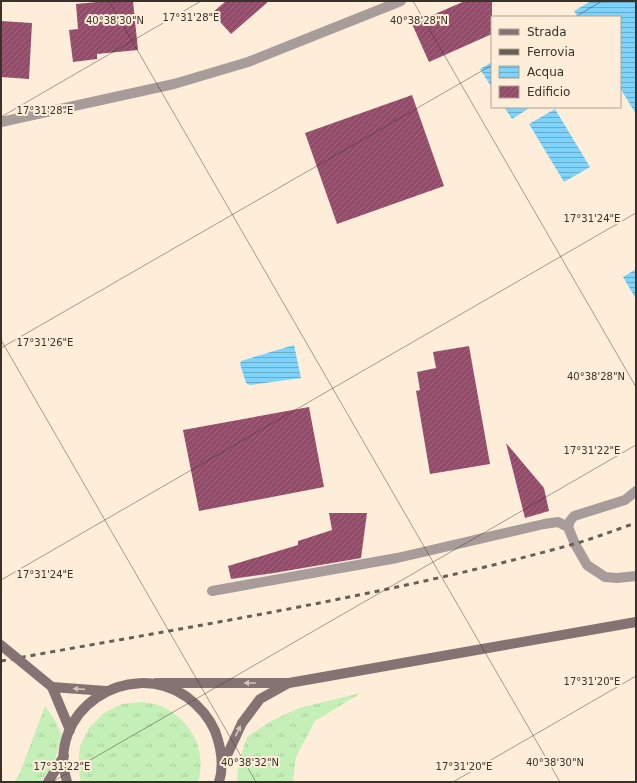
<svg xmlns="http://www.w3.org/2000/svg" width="637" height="783" viewBox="0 0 637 783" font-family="'DejaVu Sans',sans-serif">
  <defs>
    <pattern id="grass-tufts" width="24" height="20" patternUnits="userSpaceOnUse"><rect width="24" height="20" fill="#c4efb6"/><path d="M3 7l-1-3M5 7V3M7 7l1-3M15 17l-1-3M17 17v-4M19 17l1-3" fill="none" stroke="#a9cd9d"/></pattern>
    <pattern id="water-rules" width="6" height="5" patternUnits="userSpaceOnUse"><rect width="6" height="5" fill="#7dd3fa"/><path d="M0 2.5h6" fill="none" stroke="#67accb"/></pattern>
    <pattern id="building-hatch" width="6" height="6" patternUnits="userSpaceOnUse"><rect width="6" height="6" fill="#914c6a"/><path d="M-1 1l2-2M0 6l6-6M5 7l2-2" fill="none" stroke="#9e6a7f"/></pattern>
  </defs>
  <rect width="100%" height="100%" fill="#feeed9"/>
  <!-- grass -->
  <path fill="url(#grass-tufts)" d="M361,693l-46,28 -19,36 -3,25h-56l1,-17 9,-28 24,-16 28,-13z
    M142,702c7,1 15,2 21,5 29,14 44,44 35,75h-117l-3,-16 2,-20 9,-18 15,-15 18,-9z
    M45,706l9,13 8,16 -8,28 -13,19h-27l5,-7z"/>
  <!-- water -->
  <path fill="url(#water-rules)" d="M591,1h45v113l-16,-26v-71h-42l-4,-6z
    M492,62v26l-12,-19z
    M504,107h27l-19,12z
    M555,109l35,58 -26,15 -35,-58z
    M636,269v30l-13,-22z
    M294,345l7,33 -51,7 -4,-2 -6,-19 1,-3z"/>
  <!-- building -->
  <path fill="url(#building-hatch)" d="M108,1h25l5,49 -41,4v5l-24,3 -4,-32 9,-1 -2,-25z
    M226,1h43l-38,33 -19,-21z
    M465,1h27v33l-63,28 -17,-38z
    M1,21l31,2 -3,56 -28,-2z
    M412,95l32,91 -107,38 -32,-91z
    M469,346l21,118 -60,10 -14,-83 4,-1 -3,-18 19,-4 -3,-16z
    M309,407l15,80 -125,24 -16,-81z
    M506,443l38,45 5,23 -24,7z
    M329,513h38l-6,45 -87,15 -43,6 -3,-13 70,-21v-4l34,-11z"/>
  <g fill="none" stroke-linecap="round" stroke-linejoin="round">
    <!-- service -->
    <path stroke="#a89c9b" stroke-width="10" d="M568,527l2,-6 4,-5 51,-16 11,-9"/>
    <!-- minor -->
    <path stroke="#a89c9b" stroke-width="10" d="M1,122l173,-38 74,-22 153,-61
      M212,591l185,-33 147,-34 14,-2 10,5 7,17 12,21 18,12 12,1 19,-2"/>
    <!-- secondary -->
    <path stroke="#857373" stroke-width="10" d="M156,683h133l347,-61
      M70,730l-18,-43 54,4
      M222,766l20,-43 18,-24 27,-15
      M48,782l16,-26
      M67,782c-22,-70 60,-126 120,-85 12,9 22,20 28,34 6,16 9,35 4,51"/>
    <!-- rail -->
    <path stroke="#685f54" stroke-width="3" stroke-dasharray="5 5" stroke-linecap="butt" d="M1,661c192,-35 385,-65 573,-117 21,-6 41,-14 62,-21"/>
    <!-- secondary-bridge -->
    <path stroke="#857373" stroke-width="10" d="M1,645l51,42"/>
  </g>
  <!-- one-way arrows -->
  <defs><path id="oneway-solid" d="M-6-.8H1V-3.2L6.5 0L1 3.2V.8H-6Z"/></defs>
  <g fill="#d4c3b5">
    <use href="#oneway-solid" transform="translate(250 683) rotate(180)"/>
    <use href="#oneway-solid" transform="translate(79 689) rotate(-176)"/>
    <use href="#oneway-solid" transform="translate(238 731) rotate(-65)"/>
  </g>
  <!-- ticks -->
  <path fill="none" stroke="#38322a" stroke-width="1" stroke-opacity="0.45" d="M109,1l451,781M413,1l223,386M575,17l27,-16M1,117l200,-116M1,340l255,442M1,348l491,-283M1,580l635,-367M52,782l584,-337M453,782l183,-106"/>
  <g font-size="10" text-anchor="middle" fill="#38322a" stroke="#feeed9" stroke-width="4" stroke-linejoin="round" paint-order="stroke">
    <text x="191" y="21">17°31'28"E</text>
    <text x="115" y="24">40°38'30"N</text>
    <text x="419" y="24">40°38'28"N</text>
    <text x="45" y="114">17°31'28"E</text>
    <text x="592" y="222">17°31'24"E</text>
    <text x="45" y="346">17°31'26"E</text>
    <text x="596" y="380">40°38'28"N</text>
    <text x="592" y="454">17°31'22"E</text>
    <text x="45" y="578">17°31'24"E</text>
    <text x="592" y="685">17°31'20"E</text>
    <text x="250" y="766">40°38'32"N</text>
    <text x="555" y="766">40°38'30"N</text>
    <text x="62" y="770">17°31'22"E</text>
    <text x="464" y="770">17°31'20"E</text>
  </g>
  <!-- border -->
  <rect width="637" height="783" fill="none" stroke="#38322a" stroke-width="4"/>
  <!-- legend -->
  <rect x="491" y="16" width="130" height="92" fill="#feeed9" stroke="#afa393"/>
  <rect x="499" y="29" width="20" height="6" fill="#857373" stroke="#afa393"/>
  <text x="527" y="36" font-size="12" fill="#38322a">Strada</text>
  <rect x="499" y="49" width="20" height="6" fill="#685f54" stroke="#afa393"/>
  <text x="527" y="56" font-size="12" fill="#38322a">Ferrovia</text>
  <rect x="499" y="66" width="20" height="12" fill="url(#water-rules)" stroke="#afa393"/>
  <text x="527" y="76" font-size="12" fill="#38322a">Acqua</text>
  <rect x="499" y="86" width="20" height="12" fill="url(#building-hatch)" stroke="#afa393"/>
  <text x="527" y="96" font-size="12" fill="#38322a">Edificio</text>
</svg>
